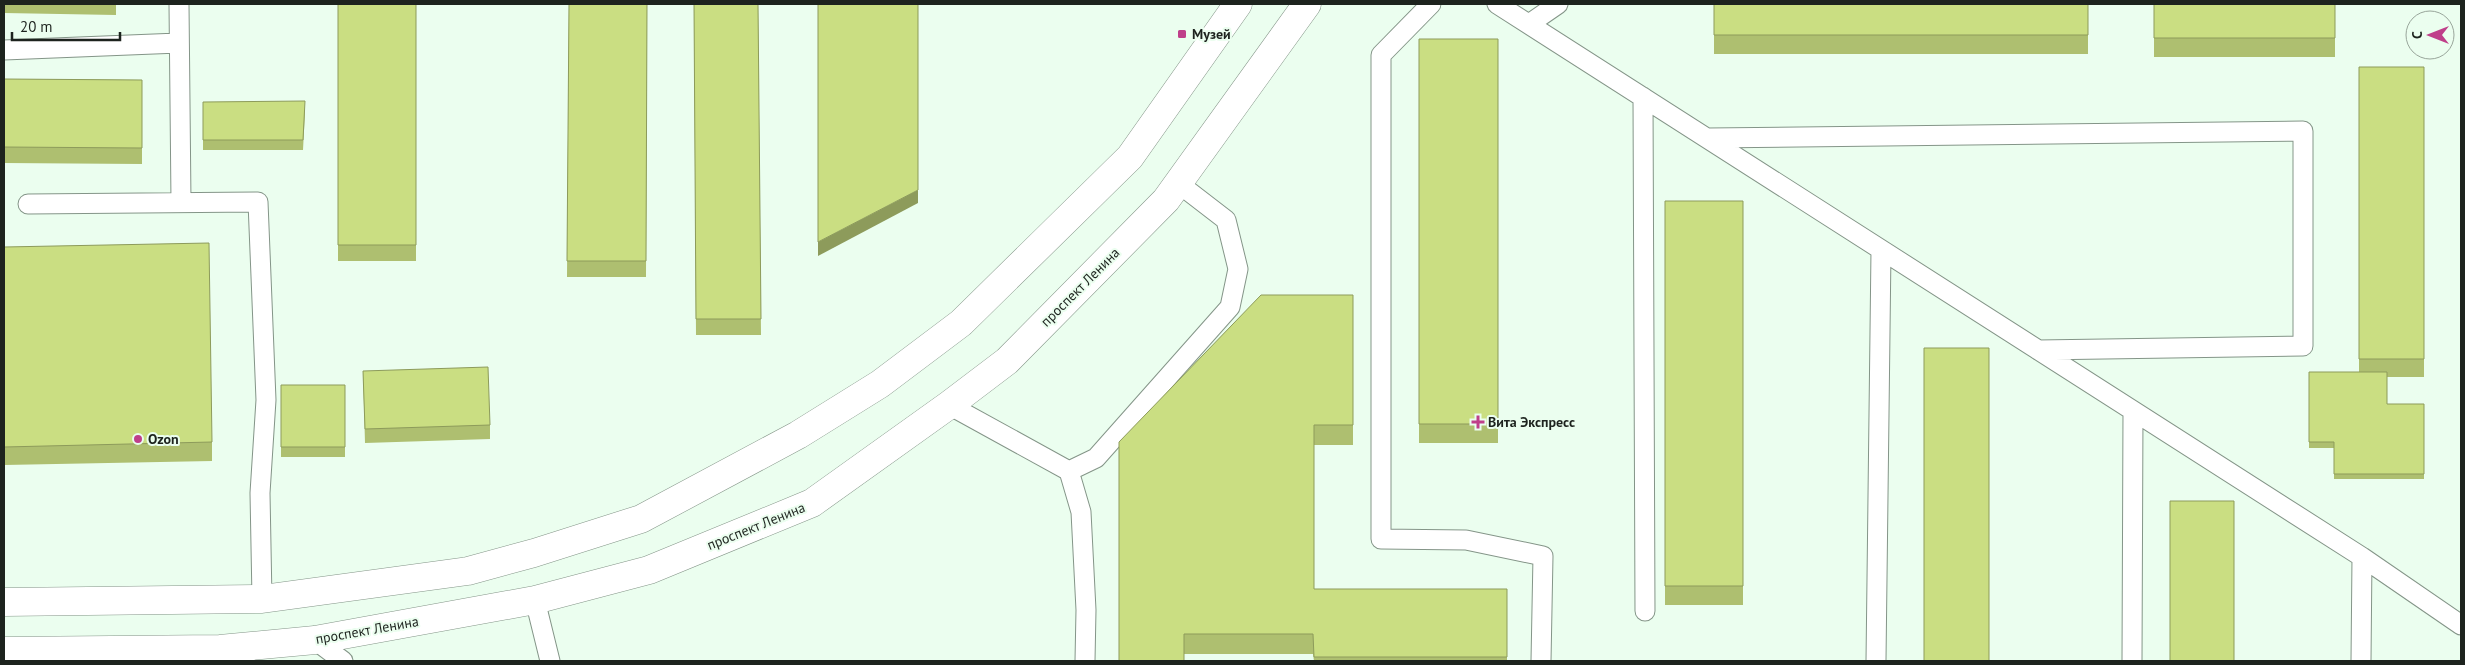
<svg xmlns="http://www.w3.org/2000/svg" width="2465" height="665" viewBox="0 0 2465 665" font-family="'PT Sans',sans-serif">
  <rect width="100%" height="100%" fill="#ebfeef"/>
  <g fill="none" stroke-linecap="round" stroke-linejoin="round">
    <!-- service casing -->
    <g stroke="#849588" stroke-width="21">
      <path id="service" d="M179,4l2,198
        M1431,4l-50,51v484l85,1 77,16 -2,105
        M1497,4l865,553 99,68
        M1529,24l29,-20
        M4,50l175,-7
        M1643,97l2,514
        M1708,138l595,-7v215l-265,4
        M28,204l230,-2 8,198 -6,93 2,106
        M949,405l120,66 12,41 5,98 -1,51
        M1069,471l27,-13 134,-151 8,-38 -12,-49 -48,-37
        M535,600l15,61
        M315,640l28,21
        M1876,661l5,-411
        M2132,661l1,-250
        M2361,661l1,-104"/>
    </g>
    <!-- secondary casing -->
    <g stroke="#849588" stroke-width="29">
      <path id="secondary" d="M4,602l258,-3 206,-28 66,-18 107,-34 157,-84 82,-51 81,-61 169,-166 108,-153
        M4,651l216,-2 95,-9 220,-40 114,-30 163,-67 137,-98 58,-44 159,-161 141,-196"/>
    </g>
    <!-- service -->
    <use href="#service" stroke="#fff" stroke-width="19"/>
    <!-- secondary -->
    <use href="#secondary" stroke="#fff" stroke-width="28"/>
  </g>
  <!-- wall -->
  <path fill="#aebf70" d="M4,4h112v11l-112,-2z
    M338,4h78v257h-78z
    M569,4h78l-1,273h-79z
    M694,4h64l3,331h-65z
    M1714,4h374v50h-374z
    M2154,4h181v53h-181z
    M1419,39h79v404h-79z
    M2359,67h65v310h-37v27h37v75h-90v-31h-25v-76h50z
    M4,79l138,1v84l-138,-1z
    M203,102l102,9 -2,39h-100z
    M1665,201h78v404h-78z
    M4,247l208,195v19l-208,4z
    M1353,295v150h-39v144h193v72h-193l-1,-7h-129l-65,7z
    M363,371l127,54v14l-125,4z
    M281,385h64v72h-64z"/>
  <!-- shaded-wall -->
  <path fill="#8d9b5b" d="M918,190v13l-100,53v-14z"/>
  <!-- building -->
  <path fill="#cade82" stroke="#8d9b5b" d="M338,4h78v241h-78z
    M569,4h78l-1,257h-79z
    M694,4h64l3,315h-65z
    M818,4h100v186l-100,52z
    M1714,4h374v31h-374z
    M2154,4h181v34h-181z
    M1419,39h79v385h-79z
    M2359,67h65v292h-65z
    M4,79l138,1v68l-138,-1z
    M305,101l-2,39h-100v-38z
    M1665,201h78v385h-78z
    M209,243l3,199 -208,5v-200z
    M1261,295h92v130h-39v164h193v68h-193l-1,-23h-129v27h-65v-219z
    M1924,348h65v313h-65z
    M488,367l2,58 -125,4 -2,-58z
    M2309,372h78v32h37v70h-90v-32h-25z
    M281,385h64v62h-64z
    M2170,501h64v160h-64z"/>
  <!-- markers -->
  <g fill="#bf3f8a" stroke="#ebfeef" stroke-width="2">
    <rect x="1177" y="29" width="10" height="10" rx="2.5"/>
    <path d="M1475.5 414.5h5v5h5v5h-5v5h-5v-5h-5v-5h5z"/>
    <circle cx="138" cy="439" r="5"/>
  </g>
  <g text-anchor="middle" stroke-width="4" stroke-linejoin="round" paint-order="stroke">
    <!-- poi labels -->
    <g font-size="14" font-weight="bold" fill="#1d231e" stroke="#ebfeef" text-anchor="start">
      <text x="1192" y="39">Музей</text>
      <text x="1488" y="427">Вита Экспресс</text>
      <text x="148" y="444">Ozon</text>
    </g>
    <!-- street labels -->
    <g font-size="14" fill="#1d231e" stroke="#ebfeef">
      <text transform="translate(1080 287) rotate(-45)" y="5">проспект Ленина</text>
      <text transform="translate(756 526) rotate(-22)" y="5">проспект Ленина</text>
      <text transform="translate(367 630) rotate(-10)" y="5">проспект Ленина</text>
    </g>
  </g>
  <!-- border -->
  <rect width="2465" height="665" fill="none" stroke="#1d231e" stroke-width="10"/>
  <!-- north arrow -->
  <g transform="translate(2430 35) rotate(270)"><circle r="24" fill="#ebfeef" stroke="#99a69b"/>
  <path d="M0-4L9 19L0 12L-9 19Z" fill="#bf3f8a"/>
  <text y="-8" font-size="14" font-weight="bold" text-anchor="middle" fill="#1d231e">С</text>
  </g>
  <!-- scale -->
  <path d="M12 32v8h108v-8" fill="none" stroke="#1d231e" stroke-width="2.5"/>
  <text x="20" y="32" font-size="15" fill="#1d231e" stroke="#ebfeef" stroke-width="4" paint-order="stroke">20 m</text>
</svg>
